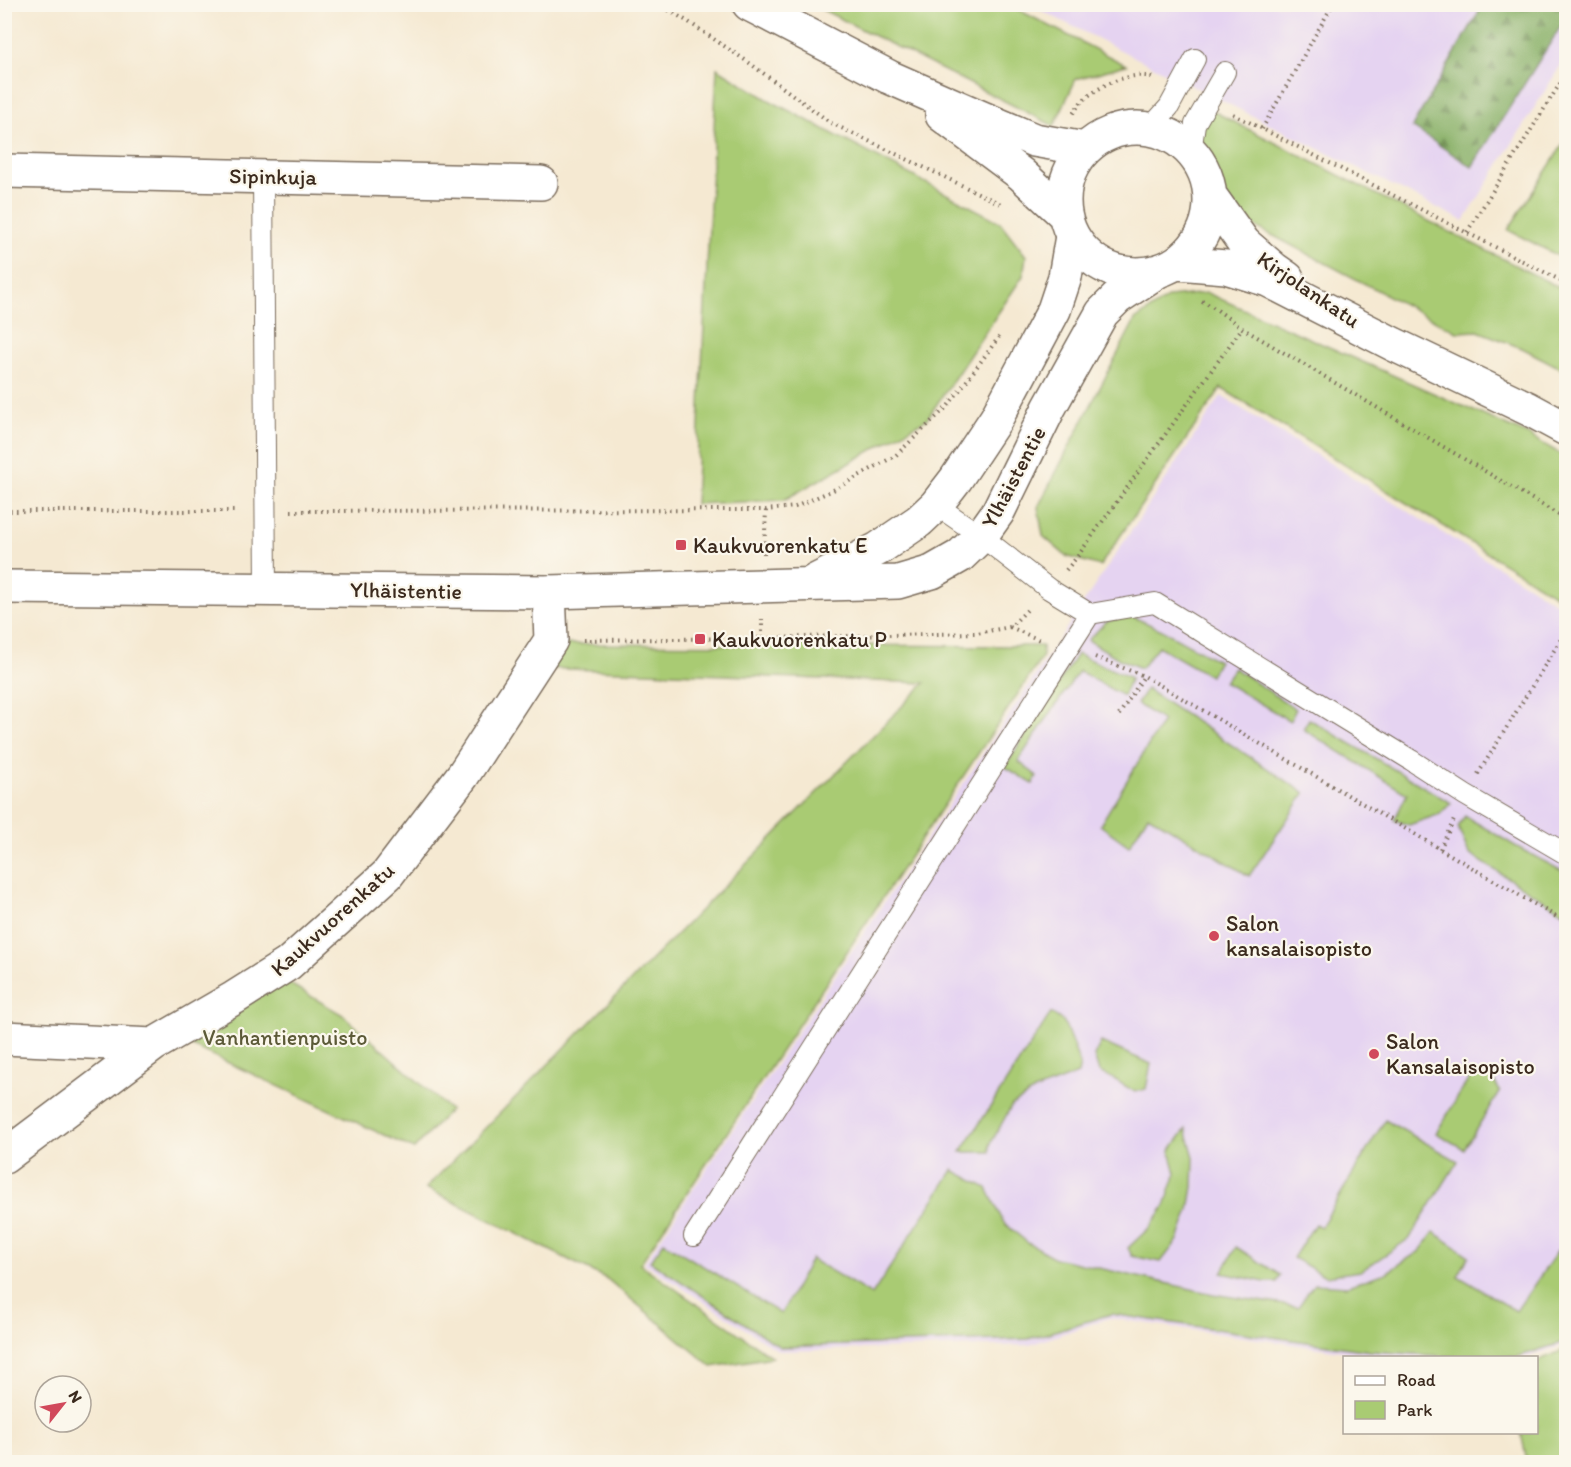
<svg xmlns="http://www.w3.org/2000/svg" width="1571" height="1467" viewBox="0 0 1571 1467" font-family="Itim,sans-serif">
  <defs>
    <pattern id="forest-firs" width="22" height="20" patternUnits="userSpaceOnUse" patternTransform="scale(1.5)"><rect width="22" height="20" fill="#86af65"/><path d="M5 1l3.5 6h-7zM16 11l3.5 6h-7z" fill="#6f8f53"/></pattern>
  </defs>
  <rect width="100%" height="100%" fill="#fbf7ec"/>
  <filter id="ink" filterUnits="userSpaceOnUse"><feTurbulence type="fractalNoise" baseFrequency=".0167" numOctaves="2"/><feDisplacementMap in="SourceGraphic" scale="12" xChannelSelector="R" yChannelSelector="G"/><feConvolveMatrix kernelMatrix="1 2 1 2 8 2 1 2 1" color-interpolation-filters="sRGB"/></filter>
  <filter id="wash" filterUnits="userSpaceOnUse"><feTurbulence type="fractalNoise" baseFrequency=".008" numOctaves="4" result="noise"/><feDisplacementMap in="SourceGraphic" scale="24" xChannelSelector="R" yChannelSelector="G"/><feGaussianBlur stdDeviation="1.35" result="paint"/><feColorMatrix in="noise" values="0 0 0 0 0 0 0 0 0 0 0 0 0 0 0 0 0 1.4 0 .05"/><feComposite in="paint" operator="in"/></filter>
  <g filter="url(#wash)">
    <rect width="100%" height="100%" fill="#f5e9d2"/>
    <!-- built -->
    <path fill="#e5d3f1" d="M1030,5h536v52l-102,164z
      M1221,396l345,213v733l-2,3 -36,12h-129l-30,-2 -260,-37 -80,27 -250,6 -135,-88z"/>
    <!-- green -->
    <path fill="#a9cb73" stroke="#727a48" stroke-width="1.5" d="M813,5h196l117,60 -50,14 -22,47z
      M717,68l50,31 233,123 26,34 -3,20 -96,143 -143,81 -89,4z
      M1209,109l357,182v80l-42,-22 -46,-18 -21,1 -233,-122 -28,-60z
      M1566,140v120l-58,-30z
      M1207,293l321,142 38,22v145l-345,-214 -121,178 -34,-10 -23,-20 -5,-29 97,-187 34,-23z
      M1129,615l33,15 57,31 -9,15 -52,-30 -17,22 -22,-9 -31,-19 18,-18z
      M555,644l487,2 1,10 -403,608 132,93 -60,10 -105,-88 -181,-91 499,-505 -382,-15z
      M1077,654l54,24 -8,18 -44,-25 -61,90 19,15 -4,8 -28,-17z
      M1234,668l62,41 -6,12 -66,-39z
      M1146,689l159,104 -56,83 -101,-61 -19,31 -29,-21 63,-104 -26,-17z
      M1309,719l142,84 -11,11 -31,11 -15,-5 13,-26 -104,-65z
      M1465,816l52,31 49,26v41l-97,-60 -11,-27z
      M285,981l58,34 107,95 -36,39 -233,-108z
      M1051,1013l13,9 16,42 -2,10 -42,16 -24,15 -22,40v7h-29z
      M1101,1042l50,22 -5,25 -11,3 -21,-13 -15,-7 -5,-16z
      M1486,1076l6,2 8,13 -36,58 -28,-16 34,-56z
      M1385,1120l73,41 -48,77 -49,33 -36,5 -32,-18 22,-34 6,3z
      M1186,1129l8,28 -1,30 -4,23 -11,30 -17,22 -29,-6 -4,-8 22,-21 15,-21 11,-33 -6,-22z
      M953,1170l34,18 17,35 24,20 27,15 158,36 85,13 16,-23 33,2 39,-13 34,-22 14,-19 35,24 -11,20 58,35 50,-72v98l-5,6 -45,14h-59l-87,-6 -259,-37 -83,25 -248,8 -130,-86 14,-19 117,72 30,-55 61,36z
      M1236,1247l44,28 -3,7h-12l-43,-9z
      M1566,1349v113h-39l-6,-29 15,-1 1,-71z"/>
    <!-- forest -->
    <path fill="url(#forest-firs)" stroke="#606c42" stroke-width="1.5" d="M1483,5h83v13l-94,149 -60,-40z"/>
  </g>
  <g filter="url(#ink)">
    <g fill="none" stroke-linecap="round" stroke-linejoin="round">
      <!-- service casing -->
      <g stroke="#7c6d5d" stroke-width="22">
        <path id="service" d="M1150,128l19,-21 26,-48
          M1191,152l4,-28 30,-52
          M263,176l3,413
          M936,505l45,31 68,53 41,25 65,-11 256,157 54,35 101,59
          M694,1236l396,-622"/>
      </g>
      <!-- minor casing -->
      <g stroke="#7c6d5d" stroke-width="36">
        <path id="minor" d="M4,171l537,12
          M4,1038l149,7
          M4,1157l149,-112 81,-47 54,-34 99,-89 76,-100 88,-135 -2,-48"/>
      </g>
      <!-- tertiary casing -->
      <g stroke="#7c6d5d" stroke-width="36">
        <path id="tertiary" d="M815,581l63,-32 41,-28 17,-16 20,-26 40,-60 58,-109 11,-33 7,-41
          M4,587l545,5 349,-10 34,-10 28,-16 21,-20 17,-24 51,-104 53,-95 15,-15 38,-25"/>
      </g>
      <!-- secondary casing -->
      <g stroke="#7c6d5d" stroke-width="36">
        <path id="secondary" d="M749,4l140,73 91,40 54,23 51,9
          M942,115l79,59 43,40
          M1064 201a73 73 0 1 1 146 0a73 73 0 1 1-146 0Z
          M1211,197l33,46 30,26 13,9
          M1178,263l48,4 42,13 125,64 136,65 37,20"/>
      </g>
      <!-- path -->
      <path stroke="#7c6d5d" stroke-width="4" stroke-dasharray="1.5 4.5" stroke-linecap="butt" d="M658,4l29,17 61,41 83,61 170,81
        M1073,113c3,-4 6,-8 9,-12 18,-16 49,-31 73,-23
        M1233,114l333,169
        M1262,129l71,-125
        M1467,232l99,-158
        M1202,301l11,6 29,21 324,191
        M4,511h234
        M291,511l475,-1 29,-3 38,-17 62,-34 53,-50 51,-69
        M764,554l2,-44
        M1066,570l11,-13 165,-229
        M1010,627l32,14
        M762,638v-19
        M583,640l179,-2 215,-5 33,-6 19,-19
        M1095,657l49,19 416,243
        M1119,715l25,-39
        M1478,774l88,-143
        M1440,849l14,-29"/>
      <!-- service -->
      <use href="#service" stroke="#fff" stroke-width="20"/>
      <!-- minor -->
      <use href="#minor" stroke="#fff" stroke-width="33"/>
      <!-- tertiary -->
      <use href="#tertiary" stroke="#fff" stroke-width="33"/>
      <!-- secondary -->
      <use href="#secondary" stroke="#fff" stroke-width="33"/>
    </g>
  </g>
  <!-- markers -->
  <g fill="#d1495b" stroke="#fbf7ec" stroke-width="2">
    <rect x="675" y="539" width="12" height="12" rx="3"/>
    <rect x="694" y="633" width="12" height="12" rx="3"/>
    <circle cx="1214" cy="936" r="6"/>
    <circle cx="1374" cy="1054" r="6"/>
  </g>
  <g text-anchor="middle" stroke-width="4.5" stroke-linejoin="round" paint-order="stroke">
    <!-- street labels -->
    <g font-size="22" fill="#3b2a1e" stroke="#fbf7ec">
      <text transform="translate(273 176) rotate(1)" y="8">Sipinkuja</text>
      <text transform="translate(1309 289) rotate(34)" y="8">Kirjolankatu</text>
      <text transform="translate(1013 477) rotate(-62)" y="8">Ylhäistentie</text>
      <text transform="translate(406 590) rotate(1)" y="8">Ylhäistentie</text>
      <text transform="translate(332 919) rotate(-42)" y="8">Kaukvuorenkatu</text>
    </g>
    <!-- poi labels -->
    <g font-size="22" fill="#3b2a1e" stroke="#fbf7ec" text-anchor="start">
      <text x="693" y="553">Kaukvuorenkatu E</text>
      <text x="712" y="647">Kaukvuorenkatu P</text>
      <text x="1226" y="931">Salon<tspan x="1226" dy="25">kansalaisopisto</tspan></text>
      <text x="1386" y="1049">Salon<tspan x="1386" dy="25">Kansalaisopisto</tspan></text>
    </g>
    <!-- park labels -->
    <g font-size="22" fill="#5c5a38" stroke="#fbf7ec">
      <text x="285" y="1045">Vanhantienpuisto</text>
    </g>
  </g>
  <!-- margin -->
  <rect width="1571" height="1467" fill="none" stroke="#fbf7ec" stroke-width="24"/>
  <!-- legend -->
  <rect x="1343" y="1356" width="195" height="78" fill="#fbf7ec" stroke="#aea59a" stroke-width="1.5"/>
  <rect x="1355" y="1376" width="30" height="9" fill="#ffffff" stroke="#aea59a" stroke-width="1.5"/>
  <text x="1397" y="1386" font-size="18" fill="#3b2a1e">Road</text>
  <rect x="1355" y="1401" width="30" height="18" fill="#a9cb73" stroke="#aea59a" stroke-width="1.5"/>
  <text x="1397" y="1416" font-size="18" fill="#3b2a1e">Park</text>
  <!-- north arrow -->
  <g transform="translate(63 1404) rotate(59)"><circle r="28" fill="#fbf7ec" stroke="#aea59a" stroke-width="1.5"/>
  <path d="M0-4.5L10 22L0 15L-10 22Z" fill="#d1495b"/>
  <text y="-9" font-size="16" font-weight="bold" text-anchor="middle" fill="#3b2a1e">N</text>
  </g>
</svg>
